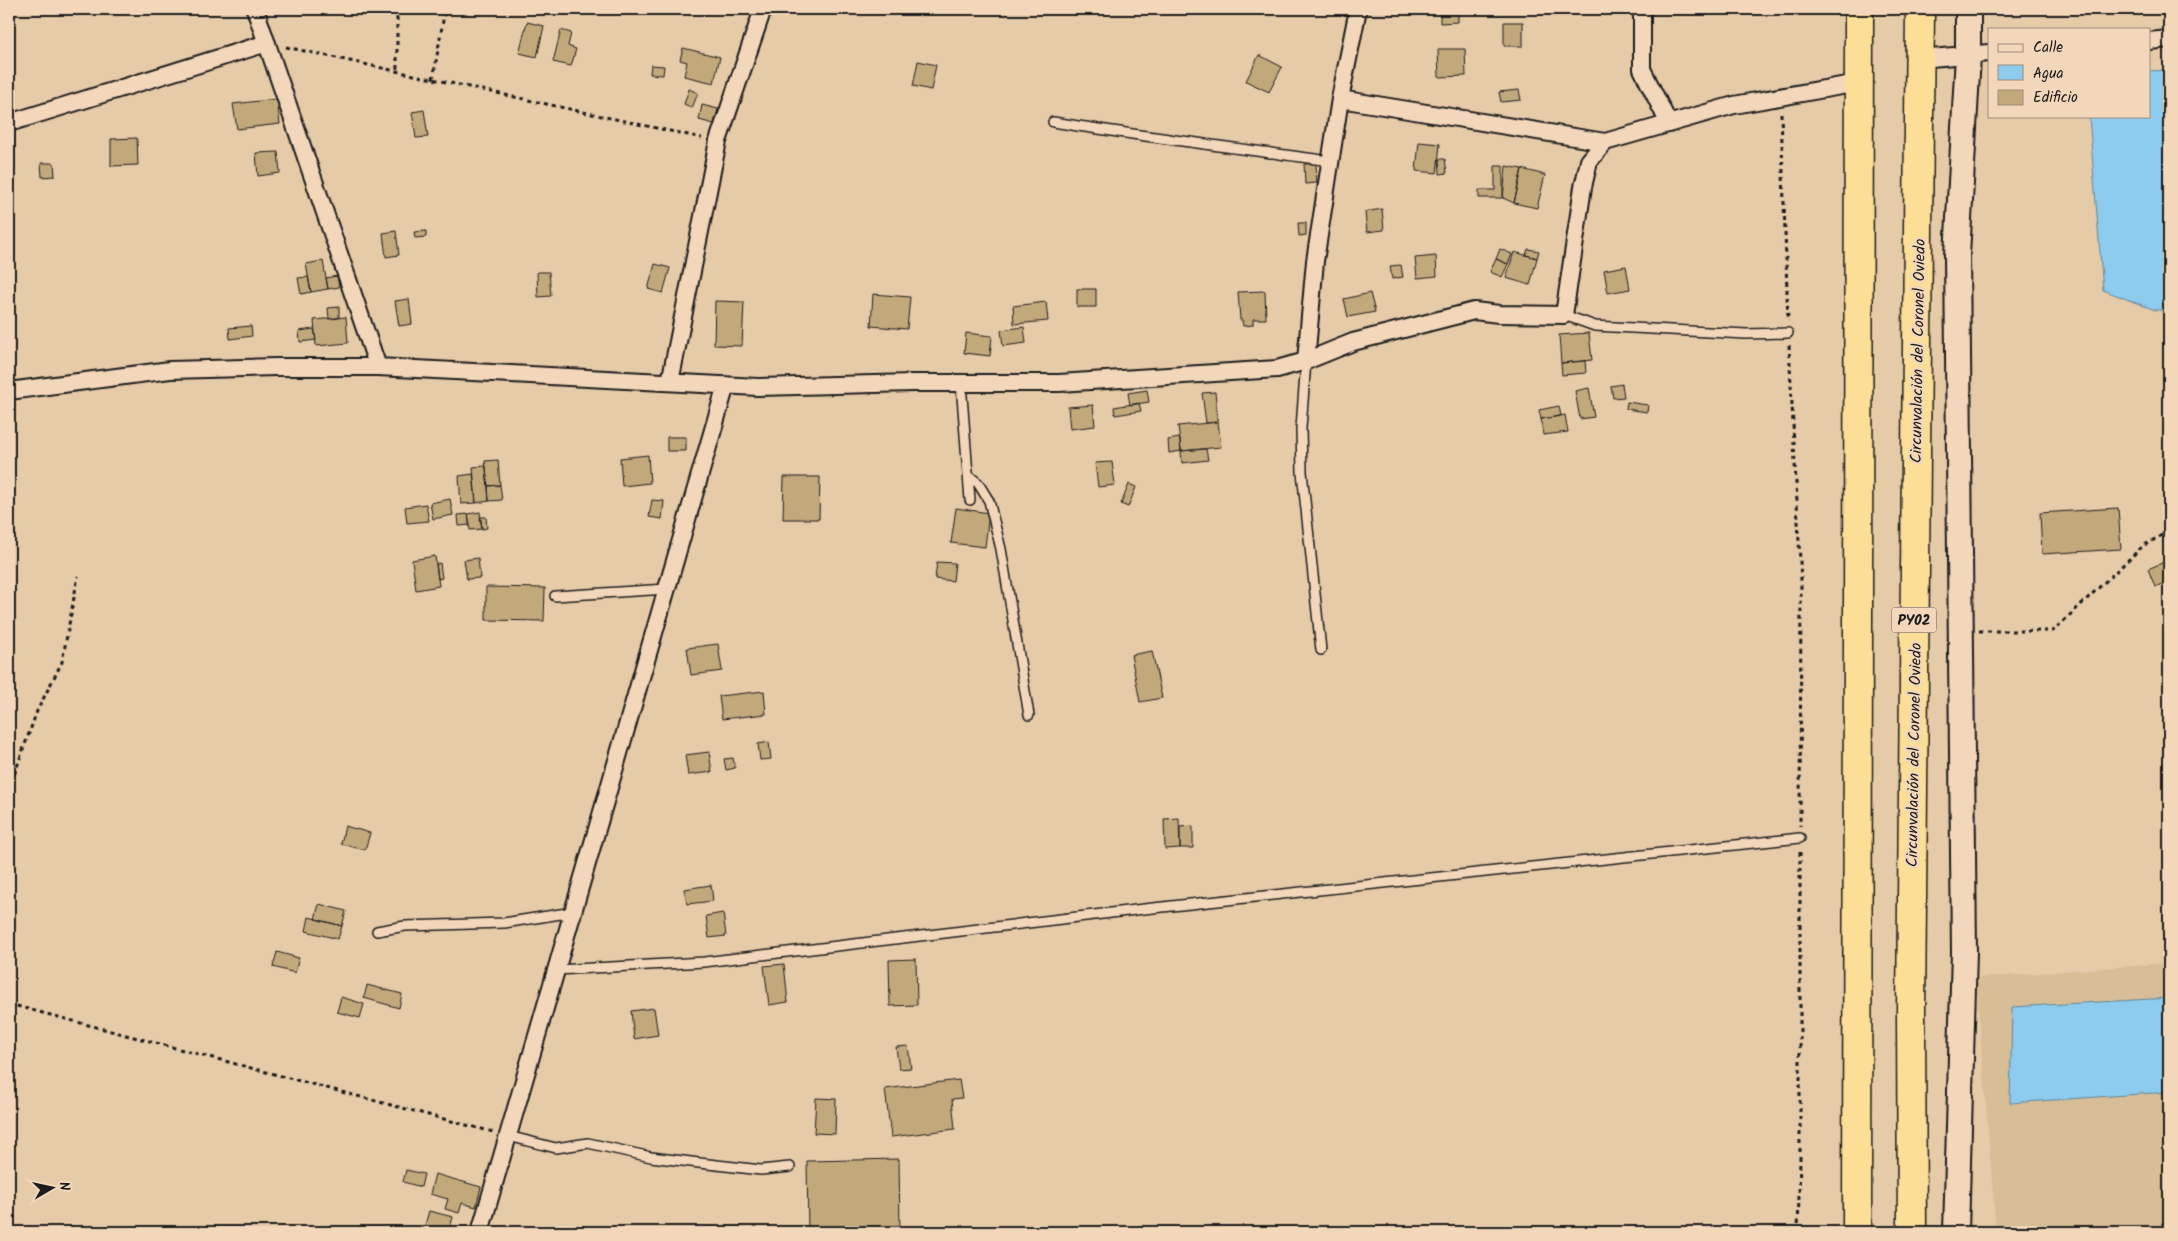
<svg xmlns="http://www.w3.org/2000/svg" width="2178" height="1241" viewBox="0 0 2178 1241" font-family="Kalam,sans-serif">
  <rect width="100%" height="100%" fill="#e6cba8"/>
  <filter id="ink" filterUnits="userSpaceOnUse"><feTurbulence type="fractalNoise" baseFrequency=".02" numOctaves="2"/><feDisplacementMap in="SourceGraphic" scale="10" xChannelSelector="R" yChannelSelector="G"/><feConvolveMatrix kernelMatrix="1 2 1 2 8 2 1 2 1" color-interpolation-filters="sRGB"/></filter>
  <g filter="url(#ink)">
    <!-- built -->
    <path fill="#d7be97" d="M2169,963v269h-173l-20,-254z"/>
    <!-- water -->
    <path fill="#8dccee" stroke="#60869a" d="M2169,70v240h-14l-52,-20 -14,-174h60v-45z
      M2169,998v94l-159,11 2,-96z"/>
    <!-- building -->
    <path fill="#c2a97b" stroke="#1c1c1c" d="M1458,9v13l-18,1v-13z
      M527,22l17,4 -7,31 -18,-4z
      M1504,22h19v24h-19z
      M561,30l10,3 -3,13 8,3 -5,17 -18,-4z
      M683,48l37,9 -6,26 -30,-7 3,-14 -7,-2z
      M1438,49h27l1,27 -27,1z
      M1259,55l23,12 -13,25 -23,-11z
      M918,61l18,4 -5,25 -18,-4z
      M651,65l13,1 -1,9 -13,-1z
      M689,89l9,4 -6,15 -8,-4z
      M1519,90l2,10 -20,2 -2,-10z
      M277,99l3,25 -43,5 -4,-25z
      M702,105l16,4 -4,15 -15,-4z
      M424,110l4,27 -12,1 -4,-26z
      M9,134h5v21h-5z
      M137,138l1,27 -27,1v-27z
      M1419,142l21,2 -3,29 -21,-2z
      M278,152l2,21 -22,3 -2,-23z
      M1439,159h6l2,14 -7,1z
      M41,163h13l1,13 -13,1z
      M1304,164h12l1,19 -12,1z
      M1495,166h8v32h-24v-8h16z
      M1506,166l16,3 -8,34 -11,-5z
      M1522,169l23,6 -8,33 -23,-5z
      M1382,209l2,21 -17,2 -2,-20z
      M1298,223h8v12l-7,1z
      M396,231l3,24 -13,2 -3,-24z
      M426,231v6l-11,1 -1,-6z
      M1500,249l12,5 -4,10 -12,-5z
      M1528,249l11,2 -2,7 -11,-3z
      M1514,252l23,6 -7,27 -24,-7z
      M1436,256l1,20 -20,2 -2,-20z
      M1496,259l12,5 -6,13 -12,-5z
      M323,261l5,28 -17,3 -5,-28z
      M655,264l15,4 -7,25 -15,-4z
      M1401,265l2,12 -11,2 -2,-13z
      M1626,266l4,23 -22,4 -4,-23z
      M537,272h12l2,24 -13,1z
      M337,276l2,11 -11,2 -2,-11z
      M308,277l3,15 -10,2 -3,-16z
      M1077,289h19v18h-19z
      M1265,291l1,28h-13v6l-10,1 -1,-6h-2l-2,-28z
      M1370,293l5,19 -27,5 -4,-18z
      M873,294l37,3 -3,32 -36,-3z
      M409,299l3,25 -13,2 -4,-25z
      M715,301l29,1 -2,44 -28,-1z
      M1046,302l2,19 -34,3 -1,-18z
      M339,307v11l-10,1 -1,-11z
      M346,317l2,26 -32,3 -2,-26z
      M251,326l1,10 -22,3 -1,-11z
      M1024,327l2,16 -23,3 -2,-16z
      M314,329l2,11 -16,2 -1,-11z
      M966,333l26,3 -2,20 -26,-3z
      M1589,333l3,27 -31,3 -2,-28z
      M1585,361l1,12 -24,2 -1,-12z
      M1622,384l2,13 -11,1 -2,-12z
      M1589,388l5,29 -14,2 -5,-28z
      M1147,390l2,12 -19,3 -2,-12z
      M1215,392l3,30 -12,1 -4,-30z
      M1627,402l21,3 -1,7 -21,-3z
      M1139,403l2,8 -26,4 -1,-8z
      M1093,405l2,21 -25,3 -2,-22z
      M1559,406l2,10 -20,3 -2,-9z
      M1565,415l3,17 -25,3 -2,-16z
      M1218,422l3,25 -40,4 -3,-25z
      M667,437h19v14h-19z
      M1180,438l1,13 -12,2 -1,-13z
      M1206,449l2,11 -26,3 -1,-12z
      M648,455l2,28 -28,3 -2,-28z
      M498,460l2,25 -12,1 -3,-25z
      M1112,462l3,23 -17,2 -3,-24z
      M486,466l3,35 -13,2 -3,-36z
      M473,474l3,29 -15,1 -2,-28z
      M784,477h36l-1,42h-36z
      M1129,484l7,3 -8,20 -7,-3z
      M500,485l2,15 -13,1 -1,-15z
      M450,499l3,16 -20,4 -3,-16z
      M652,500l12,1 -2,18 -13,-2z
      M426,504l3,17 -22,2 -2,-16z
      M956,508l33,5 -4,34 -34,-4z
      M2118,508l3,41 -79,5 -2,-41z
      M480,512l2,17 -12,1 -2,-16z
      M468,514l2,11 -11,1 -1,-11z
      M480,517h6l1,11 -5,1z
      M435,556l4,30 -23,4 -4,-30z
      M478,558l2,20 -13,1 -3,-19z
      M2169,560v21l-14,6 -7,-18z
      M937,562l18,1 -2,18 -18,-2z
      M440,563l2,15 -4,1 -2,-15z
      M486,587l59,1 -1,33 -58,-1z
      M718,644l4,27 -31,4 -4,-27z
      M1152,651l10,47 -22,4 -9,-47z
      M764,691l2,23 -44,5 -3,-23z
      M769,742l2,17 -11,1 -2,-16z
      M709,752l3,20 -24,3 -3,-20z
      M733,758l2,10 -9,2 -2,-11z
      M1179,818l1,30 -15,1 -1,-30z
      M345,826l25,7 -5,17 -24,-6z
      M1193,826v22h-13v-21z
      M711,885l2,16 -26,3 -3,-15z
      M319,904l27,7 -4,15 -27,-7z
      M723,913l3,23 -17,2 -3,-22z
      M309,917l33,9 -4,13 -32,-8z
      M277,952l22,6 -4,15 -22,-6z
      M916,959l1,46 -27,1 -1,-46z
      M784,964l4,38 -19,3 -5,-39z
      M367,985l35,9 -3,14 -35,-10z
      M341,997l23,7 -4,14 -23,-6z
      M654,1008l4,27 -24,4 -3,-28z
      M908,1046l3,22 -12,1 -3,-22z
      M959,1080l3,18 -10,1 3,30 -64,8 -6,-48z
      M816,1098l20,1 -1,35 -21,-1z
      M899,1159l1,73h-92l-1,-71z
      M406,1170l18,4 -3,13 -18,-5z
      M435,1174l46,13 -5,20 -14,-4 -3,10 -14,-4 3,-10 -18,-5z
      M429,1211l24,6 -4,15h-26z"/>
    <g fill="none" stroke-linecap="round" stroke-linejoin="round">
      <!-- lane casing -->
      <g stroke="#1c1c1c" stroke-width="12">
        <path id="lane" d="M1053,122c92,15 185,26 277,39
          M1564,315l31,11 151,8 42,-1
          M1306,361l-5,67 1,44 19,178
          M961,383l9,117
          M968,475l10,8 11,18 12,48 28,166
          M555,596l112,-7
          M377,931l28,-5 99,-3 69,-11
          M556,970l148,-8 440,-53 656,-71
          M508,1136l48,12 32,-5 63,14 48,6 62,7 29,-3"/>
      </g>
      <!-- street casing -->
      <g stroke="#1c1c1c" stroke-width="20">
        <path id="street" d="M255,9l123,358
          M1642,9v60l27,55
          M2149,41l20,-2
          M1919,59l70,-6
          M1340,99l265,43 129,-37 124,-22
          M9,123l258,-80
          M1306,361l9,-100 25,-162 18,-90
          M670,382l48,-241 45,-132
          M9,391l161,-21 106,-3h102l380,20 155,-4h146l218,-14 29,-8 47,-19 121,-31 25,3 65,1 19,-128 6,-26 16,-19
          M480,1232l246,-847"/>
      </g>
      <!-- secondary casing -->
      <g stroke="#1c1c1c" stroke-width="28">
        <path id="secondary" d="M1956,1232l8,-280 -7,-697 11,-200v-46"/>
      </g>
      <!-- highway casing -->
      <g stroke="#1c1c1c" stroke-width="31">
        <path id="highway" d="M1857,1232l2,-1223
          M1912,1232l-1,-218 9,-1005"/>
      </g>
      <!-- path -->
      <path stroke="#1c1c1c" stroke-width="3" stroke-dasharray="4 4" stroke-linecap="butt" d="M397,9v62
        M286,47l416,91
        M433,79l12,-70
        M1781,113l7,208
        M1789,345l12,236 -1,245
        M1979,631h74l90,-85 26,-15
        M9,789l28,-78 25,-49 16,-86
        M9,1004l484,128
        M1798,1232l2,-73v-309"/>
      <!-- lane -->
      <use href="#lane" stroke="#f3d7ba" stroke-width="9"/>
      <!-- street -->
      <use href="#street" stroke="#f3d7ba" stroke-width="16"/>
      <!-- secondary -->
      <use href="#secondary" stroke="#f3d7ba" stroke-width="24"/>
      <!-- highway -->
      <use href="#highway" stroke="#fdde96" stroke-width="28"/>
    </g>
  </g>
  <g text-anchor="middle" stroke-width="5" stroke-linejoin="round" paint-order="stroke">
    <!-- shield labels -->
    <rect fill="#f3d7ba" stroke="#5c544b" stroke-width="1" x="1891.5" y="607.5" width="45" height="25" rx="4"/>
    <g font-size="15" font-weight="bold" fill="#1c1c1c">
      <text x="1914" y="625">PY02</text>
    </g>
    <!-- street labels -->
    <g font-size="16" fill="#1c1c1c" stroke="#f3d7ba">
      <text transform="translate(1917 351) rotate(-89)" y="6">Circunvalación del Coronel Oviedo</text>
      <text transform="translate(1913 755) rotate(-89)" y="6">Circunvalación del Coronel Oviedo</text>
    </g>
  </g>
  <!-- margin -->
  <rect width="2178" height="1241" fill="none" stroke="#f3d7ba" stroke-width="30"/>
  <rect x="15" y="15" width="2148" height="1211" fill="none" stroke="#1c1c1c" stroke-width="2" filter="url(#ink)"/>
  <!-- legend -->
  <rect x="1988" y="28" width="162" height="90" fill="#f3d7ba" stroke="#9d8c7b"/>
  <rect x="1998" y="44" width="25" height="8" fill="#f3d7ba" stroke="#9d8c7b"/>
  <text x="2033" y="52" font-size="15" fill="#1c1c1c">Calle</text>
  <rect x="1998" y="65" width="25" height="15" fill="#8dccee" stroke="#9d8c7b"/>
  <text x="2033" y="78" font-size="15" fill="#1c1c1c">Agua</text>
  <rect x="1998" y="90" width="25" height="15" fill="#c2a97b" stroke="#9d8c7b"/>
  <text x="2033" y="102" font-size="15" fill="#1c1c1c">Edificio</text>
  <!-- north arrow -->
  <g transform="translate(52 1188) rotate(81)" stroke="#f3d7ba" stroke-width="4" paint-order="stroke">
  <path d="M0-4L9 19L0 12L-9 19Z" fill="#1c1c1c"/>
  <text y="-8" font-size="14" font-weight="bold" text-anchor="middle" fill="#1c1c1c">N</text>
  </g>
</svg>
